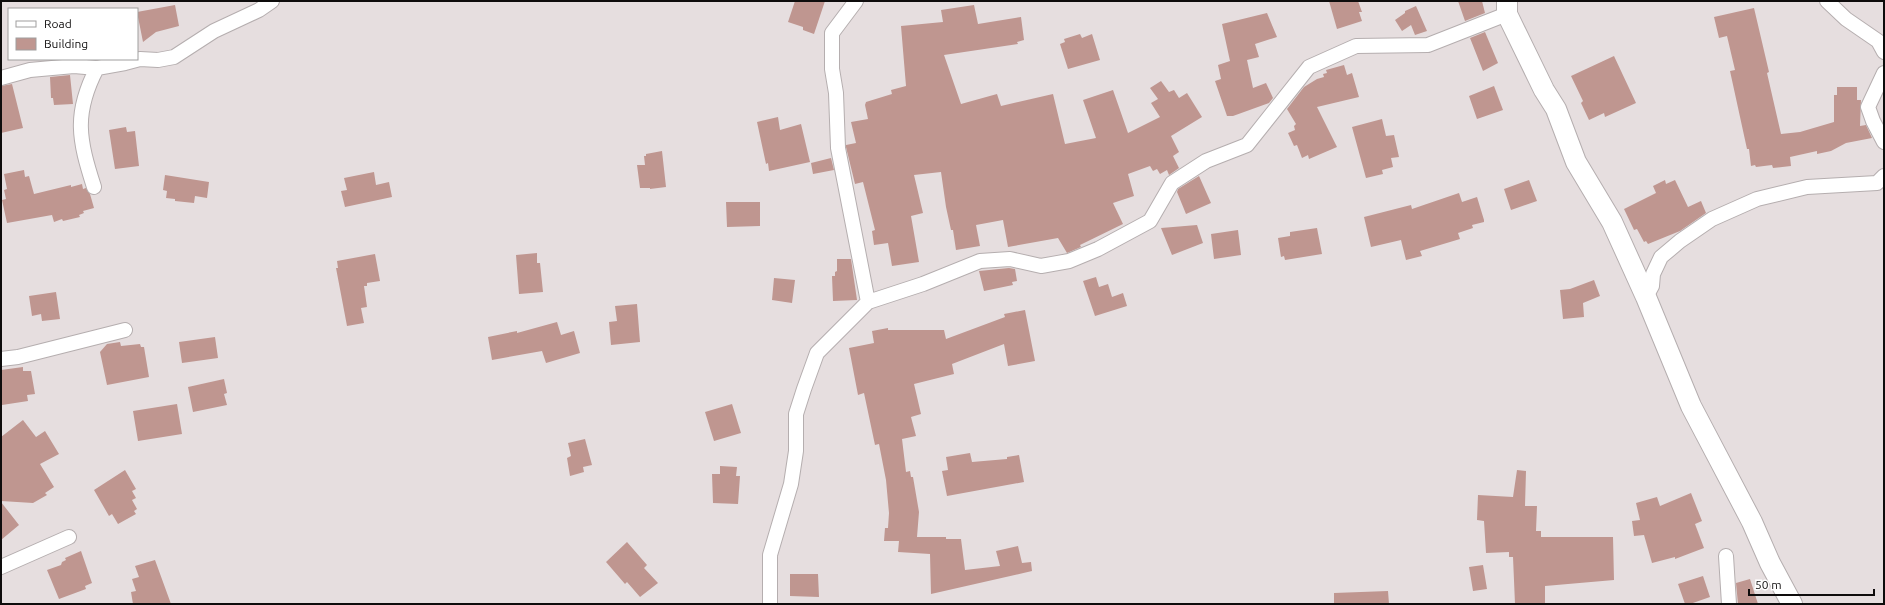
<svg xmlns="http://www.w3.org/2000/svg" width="1885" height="605" viewBox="0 0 1885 605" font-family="Ubuntu,sans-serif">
  <rect width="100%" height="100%" fill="#e6dedf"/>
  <!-- building -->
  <path fill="#bf9690" d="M795,1h30l-11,33 -11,-4v-3l-15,-5z
    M1329,1h29l4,11h-3l3,9 -25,8z
    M1458,1h24l3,12 -20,8z
    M175,5l4,21 -23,6 -13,10 -6,-30z
    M974,5l4,19 43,-7 3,23 -7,2 1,2 -74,11 17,49 36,-10 4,12 52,-12 12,50 31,-6 -13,-38 30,-10 15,43 32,-16 -9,-14 7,-4 -8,-11 11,-7 8,11 5,-2 5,8 8,-5 15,24 -31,19 8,16 -6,4 6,12 -10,7 -2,-5 -7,4 -3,-5 -4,2 -3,-5 -22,8 6,22 -21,7 10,21 -43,21 1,2 -14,6 -9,-15 -50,9 -5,-27 -27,5 4,21 -24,4 -3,-20h-2l-5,-23 -5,-35 -27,3 9,38 -12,3 8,46 -27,4 -4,-23 -14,2 -2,-14 3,-1 -12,-48 -8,2 -9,-37v-2l10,-2 -5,-21 17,-3 -3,-14 1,-3 26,-8 -1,-4 15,-4 -5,-60 42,-4 -2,-12z
    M1416,6l11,25 -12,4 -4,-10 -9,6 -7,-11 10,-7v-2z
    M1754,8l15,64 -2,1 14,61 19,-2 34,-10v-27h3v-8h20v13h4l-1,26 6,-1 6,13 -26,5 -15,8 -14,3v-3l-27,6 1,9 -18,2 -1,-3 -16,2 -1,-2 -4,1 -2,-17h-2l-17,-78 5,-1 -8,-34 -8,2 -5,-21z
    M1267,13l10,24 -22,7 4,13 -12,3 6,28 13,-5 7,15 -4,5 -36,13h-6l-12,-35 6,-2 -3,-14 12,-4 -8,-37z
    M1485,32l13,31 -15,8 -13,-33z
    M1080,34l2,4 10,-4 8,26 -32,9 -8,-25 5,-2 -1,-3z
    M1614,56l22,47 -31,14 -1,-4 -15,7 -8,-17 2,-2 -12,-25z
    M1344,65l3,10 5,-2 7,24 -42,10 20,40 -28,12 -1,-4 -6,3 -5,-13 -3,1 -6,-13 7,-3 -1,-4 2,-2 -9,-15 17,-22 13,-8 7,-2 -1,-3 4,-1 -1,-3z
    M70,75l3,29 -19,1 -1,-7h-2l-1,-21z
    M12,84l11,44 -22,5v-47z
    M1494,86l9,24 -26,9 -8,-23z
    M778,117l2,13 21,-6 9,38 -41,9 -1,-8 -2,1 -9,-42z
    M1382,119l4,17 8,-1 5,22 -8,1 2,9 -11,3 1,4 -17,4 -14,-51z
    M126,127l1,5 8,-1 4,35 -24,3 -6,-39z
    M662,151l4,36 -16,2v-1h-10l-3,-23h8l-1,-9h2v-2z
    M831,158l3,12 -21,4 -2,-11z
    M24,170l1,7 4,-1 5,18 37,-9v2l11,-3 1,5 3,-1 4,6 4,14 -11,3 1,2 -5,2 1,2 -17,4 -1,-2 -8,3 -2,-7 -45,8 -5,-23 4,-1 -2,-9 3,-1 -3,-15z
    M374,172l2,13 13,-3 3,15 -47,10 -4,-16 6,-1 -3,-12z
    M165,175l44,7 -2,16 -12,-2 -1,7 -19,-2v-2l-9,-1 1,-7 -4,-1z
    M1199,176l12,27 -25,11 -9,-22 1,-3z
    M1529,180l8,21 -26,9 -7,-21z
    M1665,180l1,4 9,-4 13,27 13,-6 5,12 -26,18 -32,13 -2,-3 -2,1 -7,-13 -3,1 -10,-21 32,-16 -3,-7z
    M1459,193l3,9 15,-5 7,23v2l-12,3 1,3 -15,5 2,6 -40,12 2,5 -16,4 -5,-20 -30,7 -7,-30 47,-12 1,4z
    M726,202h34v24l-33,1z
    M1197,225l6,18 -31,12 -11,-27z
    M1317,228l5,26 -37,6 -1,-4 -3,1 -3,-19 12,-2v-4z
    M1238,230l3,25 -27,4 -3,-25z
    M537,253v10h3l3,29 -24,2 -3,-39z
    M375,254l5,27 -13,2v3h-3l3,21 -6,1 3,15 -17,3 -11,-58h2l-1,-7z
    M837,259h14l6,41 -24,1 -1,-25h3v-4l2,-1z
    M1009,268l6,1 2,12 -5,1 1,3 -29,6 -5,-20z
    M1096,277l3,10 9,-3 4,13 11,-4 4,13 -32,10 -12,-35z
    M774,278l21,2 -3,23 -20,-3z
    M1594,280l6,16 -17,7 1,14 -21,2 -3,-29 10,-1z
    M56,292l4,27 -18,2 -1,-7 -9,2 -3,-20z
    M637,304l3,38 -29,3 -2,-23 8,-1 -2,-15z
    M1025,310l10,51 -27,5 -4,-22 -52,20 2,10 -40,10 7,30 -10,3 5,19 -14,3 4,33 4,-1 1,6h2l6,35 -2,25h29v2h15l4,31 35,-4 -4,-15 22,-5 4,17 9,-1 1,9 -101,23 -1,-40 -32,-2 1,-11h-15l1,-13h3l1,-15 -3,-33 -7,-36 -4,1 -11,-52 -6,2 -9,-47 25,-5 -2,-12 16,-3v2h56l2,9 59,-22 -1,-3z
    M557,322l4,13 13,-4 6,22 -34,10 -4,-12 -50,9 -4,-23 29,-6v2z
    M215,337l3,21 -36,5 -3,-21z
    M120,342l1,4 19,-2 1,3h3l5,30 -42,8 -7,-33 7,-8z
    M23,367v4h8l4,23 -8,1 1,6 -26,4 -1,-35z
    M224,379l3,14 -3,1 3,11 -34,7 -5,-25z
    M177,404l5,30 -44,7 -5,-30z
    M732,404l9,29 -27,8 -9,-29z
    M23,420l13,17 9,-6 14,23 -19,10 14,23 -9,6 2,2 -14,8 -32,-2v-64z
    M585,439l7,26 -9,2 1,5 -14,4 -3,-18 4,-2 -3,-13z
    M970,453l2,9 35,-3v-2l12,-2 5,27 -77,14 -5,-25 6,-1 -2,-13z
    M720,466l17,1 -1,9h4l-2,28 -25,-1 -1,-29h8z
    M125,470l11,19 -4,2 4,7 -4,2 5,9 -3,2 2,3 -18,10 -6,-10 -3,2 -15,-26z
    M1517,470l9,1 -1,35h12l-1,25h5v6h72l1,43 -69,6v18h-30l-2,-47h-4v-5l-23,1 -2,-32 -7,-1 1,-25 35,2z
    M1691,493l11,28 -7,3 9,24 -29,11v-2l-23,6 -8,-28 -10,1 -2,-15 8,-1 -4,-17 21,-6 3,9z
    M1,502l18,23 -18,15z
    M627,542l20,23 -3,3 14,15 -18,14 -13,-15 -2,2 -19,-22z
    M81,551l11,32 -7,3 1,3 -27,10 -12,-29 14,-5 1,-3 4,-2 -1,-2z
    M155,560l16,44h-38l-2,-12 5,-1 -4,-12 7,-2 -4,-11z
    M1483,565l4,24 -14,2 -4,-24z
    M790,574h28l1,23 -29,-1z
    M1703,576l7,21 -20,7h-5l-7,-20z
    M1750,579l8,25h-20l-2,-21z
    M1388,591l1,13h-55v-11z"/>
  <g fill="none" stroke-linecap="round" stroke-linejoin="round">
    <!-- minor casing -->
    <g stroke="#b5aeaf" stroke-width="16">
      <path id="minor" d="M1827,1l19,18 32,22 6,11
        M1884,73l-16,34 5,14 11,21
        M1,78l29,-8 44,-4 23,2 28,-5 15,-4 18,1 16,-3 40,-26 45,-21 13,-9
        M94,187c-15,-47 -21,-73 3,-119
        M1646,297l6,-11 1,-12 8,-17 19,-16 32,-22 45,-20 50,-12 70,-4 7,-7
        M868,302l55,-18 57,-23 30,-2 31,7 28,-5 29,-12 52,-28 22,-38 34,-22 41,-16 62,-78 47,-21 72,-1 79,-31
        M1,359l17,-2 107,-27
        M1726,556l3,48
        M1,567l68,-30
        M770,604v-49l21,-71 5,-33v-37l8,-25 13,-36 51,-51 -30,-154 -2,-55 -4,-24v-36l24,-32"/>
    </g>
    <!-- secondary casing -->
    <g stroke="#b5aeaf" stroke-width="22">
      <path id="secondary" d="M1507,1v13l37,76 12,19 20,53 36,60 34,75 45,109 61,116 18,41 22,41"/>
    </g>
    <!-- minor -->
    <use href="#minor" stroke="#fff" stroke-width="14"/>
    <!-- secondary -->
    <use href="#secondary" stroke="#fff" stroke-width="20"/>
  </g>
  <!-- border -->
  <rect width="1885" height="605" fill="none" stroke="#0e0c0c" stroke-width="4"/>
  <!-- legend -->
  <rect x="8" y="8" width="130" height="52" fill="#ffffff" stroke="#9f9e9e"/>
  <rect x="16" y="21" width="20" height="6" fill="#ffffff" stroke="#9f9e9e"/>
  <text x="44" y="28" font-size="12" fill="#0e0c0c">Road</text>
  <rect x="16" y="38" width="20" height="12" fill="#bf9690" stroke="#9f9e9e"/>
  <text x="44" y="48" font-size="12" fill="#0e0c0c">Building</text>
  <!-- scale -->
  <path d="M1749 589v6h125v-6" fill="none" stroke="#0e0c0c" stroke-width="2"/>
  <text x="1755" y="589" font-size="12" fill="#0e0c0c" stroke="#ffffff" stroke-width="3" paint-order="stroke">50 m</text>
</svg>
